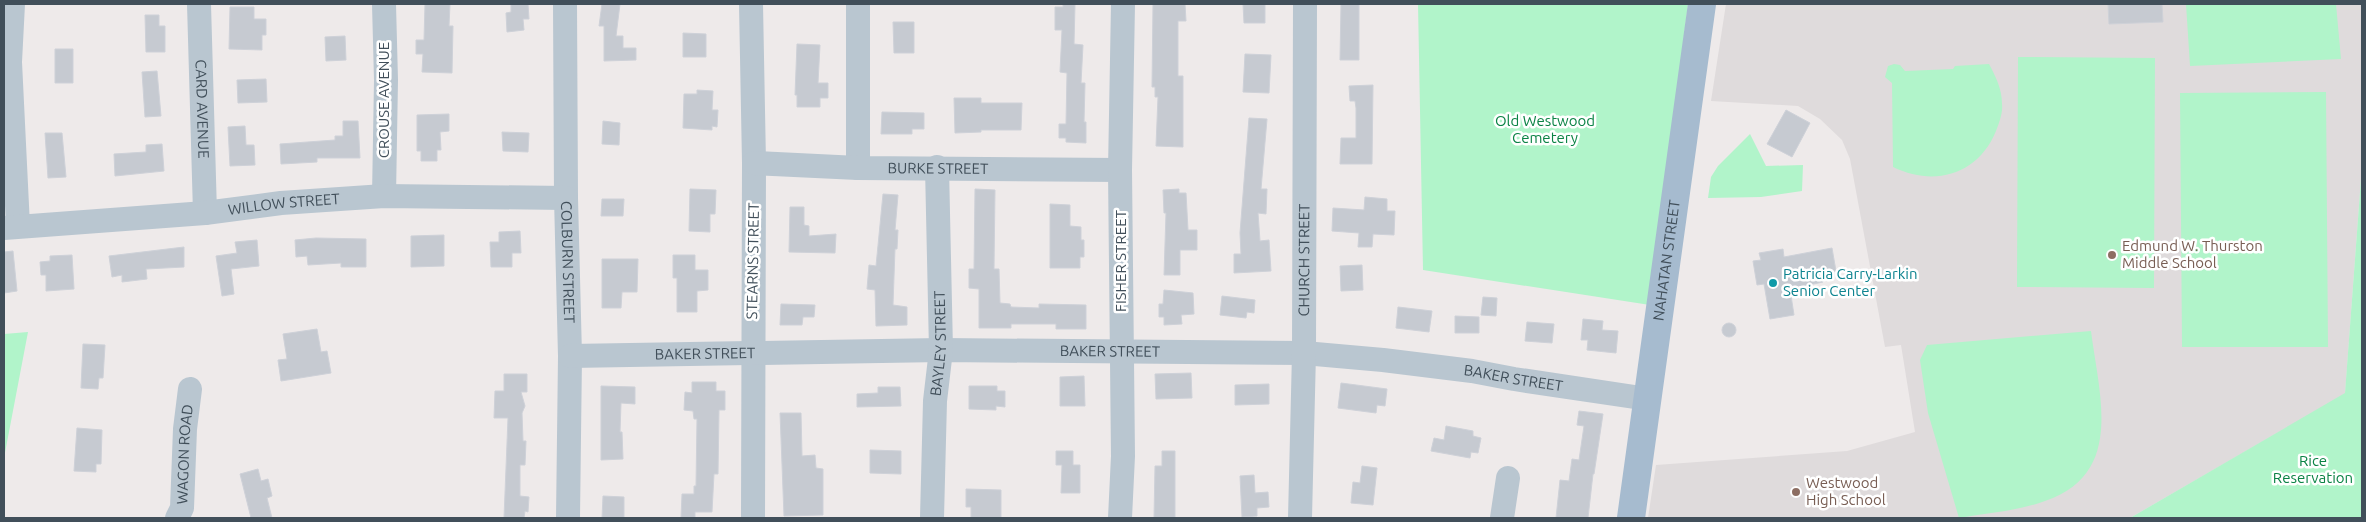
<svg xmlns="http://www.w3.org/2000/svg" width="2366" height="522" viewBox="0 0 2366 522" font-family="Ubuntu,sans-serif">
  <rect width="100%" height="100%" fill="#eeeaea"/>
  <!-- education -->
  <path fill="#dfdbdc" d="M1726,4h636v161l-17,229 -215,124h-482l8,-53 191,-14 68,-19 -14,-87 -16,2 -35,-188 -8,-19 -22,-21 -22,-13 -87,-5z"/>
  <!-- green -->
  <path fill="#b1f4ca" d="M1418,4h270l-38,301 -227,-35z
    M2186,4h150l5,55 -151,7z
    M2018,57l137,1 -1,230 -137,-1z
    M1894,64l6,1 5,6 48,-2 2,-3 34,-2c7,13 13,25 13,40 1,9 -3,19 -6,27 -18,44 -62,56 -103,36l-1,-84 -7,-6 3,-11z
    M2326,92l2,255h-146l-2,-254z
    M1750,134l16,32 37,-1 -1,26 -41,6 -53,1 3,-21 7,-11z
    M2362,165v353h-232l215,-125z
    M2091,331c8,64 34,143 -46,170 -27,10 -58,12 -86,17l-31,-105 -8,-53 7,-15z
    M28,332l-24,126v-124z"/>
  <!-- building -->
  <path fill="#c6cad1" stroke="#ced1d8" d="M425,4h25l-1,22h4l-1,47 -30,-1 1,-18h-7v-14h8z
    M511,4h17l1,15h-6l1,11 -17,2 -1,-19 5,-1z
    M602,4h18l-4,32h7v12h13v12l-32,1v-35h-5z
    M1063,4h12l-1,40 9,1 -2,38h4l-1,39h2v21l-20,-1v-4h-7v-14h7l1,-51 -7,-1 2,-42h-7v-23h8z
    M1153,4h32l1,17h-8v55h5v71l-27,-1 2,-49h-3v-10h-3z
    M1243,4h22v19h-21z
    M1341,4h18v56h-19z
    M2108,4h54l1,18 -54,2z
    M230,7h24v12h12v16h-4v15l-33,-1z
    M145,15h14v11h6v26h-19z
    M893,22h21v31h-20z
    M683,33l23,1v23h-23z
    M345,36l1,24 -20,1 -1,-24z
    M797,44l23,1 -2,38h10v15h-8v9h-23v-12h-2z
    M55,49h18v34h-18z
    M1245,54l26,1 -2,38 -26,-1z
    M157,71l4,45 -16,1 -3,-45z
    M266,79l1,23 -29,1 -1,-23z
    M1373,85l-1,79h-32l1,-26h15v-30l-1,-7h-5l-1,-15z
    M697,90l16,1 -1,19h6l-1,17 -5,-1v4l-29,-2 1,-34h13z
    M954,98h27v5h41l-1,27h-40v2l-26,1z
    M1786,110l24,13 -18,34 -25,-13z
    M882,112l42,1v16h-12v5h-31z
    M449,114v17l-9,1 1,18h-4v11h-16v-10h-4v-36z
    M1249,118l18,1 -6,70h6l-1,25 -8,-1 2,28 9,-1 2,31 -37,2v-19h7l-1,-21z
    M343,121h15l2,37h-43v4l-36,2 -1,-20 55,-4v-4h8z
    M603,121l17,2 -1,22 -17,-1z
    M245,126l1,19h8l1,20 -25,1 -2,-39z
    M502,132l27,1 -1,19 -25,-1z
    M45,133h17l4,44 -18,1z
    M162,144l2,27 -49,5 -1,-22 32,-2v-7z
    M690,189l26,1 -1,24h-5v18l-21,-1z
    M975,189l20,1 -1,79h5l1,34 10,1 1,3 28,1v-4l47,1v24h-30v-5h-45v4h-32v-39l-10,-1v-19h5z
    M1179,189v4h7l2,37h9v20h-17v25h-16l2,-62h-2l-1,-23z
    M883,194l15,1 -3,35h3l-1,19h-2l-2,56 14,2v18l-31,1 -1,-36 -8,-1 2,-24 7,1z
    M1365,197l22,2v12h8l-1,24 -21,-1 -1,13h-14l1,-14 -27,-2 1,-23 31,2z
    M602,199h22l-1,17h-22z
    M1050,204l20,1v21l11,1v13h3v17h-4v11h-30z
    M790,207h14v18l5,1v10l27,-2 -1,19 -46,-1z
    M520,231l1,22h-9v14h-21l-1,-25h9v-10z
    M444,235v31l-33,1v-31z
    M316,238l50,1v28h-25v-4l-33,2 -1,-9 -11,1 -1,-17z
    M257,240l2,26 -28,3 3,25 -12,2 -6,-40 21,-3 -2,-11z
    M184,247v20l-38,2 1,10 -25,3v-7l-10,2 -3,-21z
    M1832,248l4,23 -14,3 1,8 -33,7 4,26 -24,4 -6,-35 -7,1 -4,-24 8,-1 -2,-7 24,-4 1,8z
    M13,251l4,40 -13,2v-41z
    M72,255l2,34 -28,2v-16h-5l-1,-13 10,-1v-5z
    M673,255h22v15h13v20l-11,1v21h-20v-34h-4z
    M602,259h36l-1,33h-15l-1,16h-19z
    M1362,265l1,25 -22,1 -1,-25z
    M1164,290l29,3 1,21 -13,1 1,9 -18,1v-8h-5v-13h4z
    M1222,296l33,4 -1,13 -7,-1 -1,6 -26,-3z
    M1483,297l14,1 -1,18 -15,-1z
    M781,304l34,1 -1,12h-11l-1,8h-22z
    M1398,307l34,4 -3,21 -33,-4z
    M1455,316l24,1v16h-24z
    M1583,319l20,2 -1,9 16,1 -2,22 -29,-3 1,-10h-7z
    M1527,322l27,2 -2,19 -27,-2z
    M1722 330a7 7 0 1 1 14 0a7 7 0 1 1-14 0Z
    M317,329l4,23 6,-1 4,22 -50,8 -3,-21 9,-1 -4,-25z
    M83,344l22,1 -2,33h-4l-1,11 -17,-1z
    M1191,373l1,25 -36,1 -1,-25z
    M504,374h23v18h-6l4,14 -3,7 1,28h3l-1,24h-5v31l9,1 -1,15 -3,-1 -1,7h-20l4,-100h-14l1,-27h9z
    M1084,376l1,30h-25v-29z
    M692,382h24v9h9v19h-6l-1,64h-4l-2,38h-17v6h-14l1,-24h12v-8h2l1,-67h-3l-1,-8 -9,-1 1,-18 7,1z
    M1341,383l46,6 -2,17 -8,-1 -1,8 -38,-5z
    M1269,384v20l-34,1v-20z
    M601,386l34,1v17l-14,-1 -1,29h2l1,27 -22,1z
    M969,386h28v5h8v16l-9,-1v4l-27,-1z
    M878,387h22l1,19 -44,1v-13l21,-1z
    M1579,411l24,3 -9,60h-1l-5,44h-32l4,-38 9,1 3,-22 7,1 5,-34 -7,-1z
    M780,413h21l1,43 13,-1 1,13 7,1v46l-39,1z
    M1446,426l27,5v5l8,2 -3,15 -7,-1 -1,6 -39,-7 3,-13 10,2z
    M77,428l25,2 -1,34h-5v8l-22,-1z
    M870,450l31,1v23l-31,-1z
    M1056,451h17v14h7v28h-19l1,-28h-6z
    M1162,451h13v67h-21l1,-52h7z
    M1362,466l15,2 -4,37 -22,-2 2,-21 7,1z
    M258,469l3,12 7,-2 4,17 -5,2 5,20h-21l-11,-44z
    M1254,475l1,18 13,-1 1,15 -12,1v8l-15,1 -2,-41z
    M966,489l35,1v28h-30v-11h-5z
    M603,496l21,1v21h-22z"/>
  <g fill="none" stroke-linecap="round" stroke-linejoin="round">
    <!-- minor -->
    <g stroke="#b9c6d0" stroke-width="24">
      <path d="M13,4l-3,58 8,164"/>
      <path id="s1" d="M199,4l6,209"/>
      <path d="M384,4l2,76 -2,116"/>
      <path id="s2" d="M565,4l1,194 4,158 -2,162"/>
      <path d="M751,4l3,159 -1,355"/>
      <path d="M858,4v164"/>
      <path id="s3" d="M754,163l104,5 262,2"/>
      <path id="s4" d="M4,228l201,-15 76,-10 103,-7 182,2"/>
      <path id="s5" d="M570,356l371,-6 363,3 79,7 89,11 42,8 134,20"/>
      <path id="s6" d="M177,518l5,-10 3,-79 5,-40"/>
      <path id="s7" d="M932,518l3,-117 6,-51 -4,-183"/>
      <path d="M1120,518l3,-62 -3,-286 3,-166"/>
      <path id="s8" d="M1300,518l4,-165 1,-349"/>
      <path d="M1502,518l6,-40"/>
    </g>
    <!-- major -->
    <path stroke="#a6bbcf" stroke-width="28" id="s9" d="M1631,518l71,-514"/>
  </g>
  <!-- markers -->
  <g fill="#8d6e63" stroke="#fff" stroke-width="2">
    <circle cx="2112" cy="255" r="5"/>
    <circle cx="1796" cy="492" r="5"/>
  </g>
  <circle fill="#0f9aa8" stroke="#fff" stroke-width="2" cx="1773" cy="283" r="5"/>
  <g text-anchor="middle" stroke-width="5" stroke-linejoin="round" paint-order="stroke">
    <!-- street labels -->
    <g font-size="15" fill="#414f5a" stroke="#fff">
      <text transform="translate(384 100) rotate(-90)" y="5">CROUSE AVENUE</text>
      <text dy="5" stroke="none"><textPath href="#s1" startOffset="105">CARD AVENUE</textPath></text>
      <text dy="5" stroke="none"><textPath href="#s3" startOffset="184">BURKE STREET</textPath></text>
      <text dy="5" stroke="none"><textPath href="#s4" startOffset="281">WILLOW STREET</textPath></text>
      <text dy="5" stroke="none"><textPath href="#s2" startOffset="258">COLBURN STREET</textPath></text>
      <text transform="translate(753 261) rotate(-89)" y="5">STEARNS STREET</text>
      <text transform="translate(1121 261) rotate(-90)" y="5">FISHER STREET</text>
      <text dy="5" stroke="none"><textPath href="#s8" startOffset="258">CHURCH STREET</textPath></text>
      <text dy="5" stroke="none"><textPath href="#s9" startOffset="260">NAHATAN STREET</textPath></text>
      <text dy="5" stroke="none"><textPath href="#s7" startOffset="175">BAYLEY STREET</textPath></text>
      <text dy="5" stroke="none"><textPath href="#s5" startOffset="540">BAKER STREET</textPath></text>
      <text dy="5" stroke="none"><textPath href="#s5" startOffset="135">BAKER STREET</textPath></text>
      <text dy="5" stroke="none"><textPath href="#s5" startOffset="945">BAKER STREET</textPath></text>
      <text dy="5" stroke="none"><textPath href="#s6" startOffset="65">WAGON ROAD</textPath></text>
    </g>
    <!-- park labels -->
    <g font-size="15" fill="#0b8345" stroke="#fff">
      <text x="1545" y="126">Old Westwood<tspan x="1545" dy="17">Cemetery</tspan></text>
      <text x="2313" y="466">Rice<tspan x="2313" dy="17">Reservation</tspan></text>
    </g>
    <!-- education labels -->
    <g font-size="15" fill="#785e54" stroke="#fff" text-anchor="start">
      <text x="2122" y="251">Edmund W. Thurston<tspan x="2122" dy="17">Middle School</tspan></text>
      <text x="1806" y="488">Westwood<tspan x="1806" dy="17">High School</tspan></text>
    </g>
    <!-- culture labels -->
    <g font-size="15" fill="#0d838f" stroke="#fff" text-anchor="start">
      <text x="1783" y="279">Patricia Carry-Larkin<tspan x="1783" dy="17">Senior Center</tspan></text>
    </g>
  </g>
  <!-- border -->
  <rect width="2366" height="522" fill="none" stroke="#414f5a" stroke-width="10"/>
</svg>
